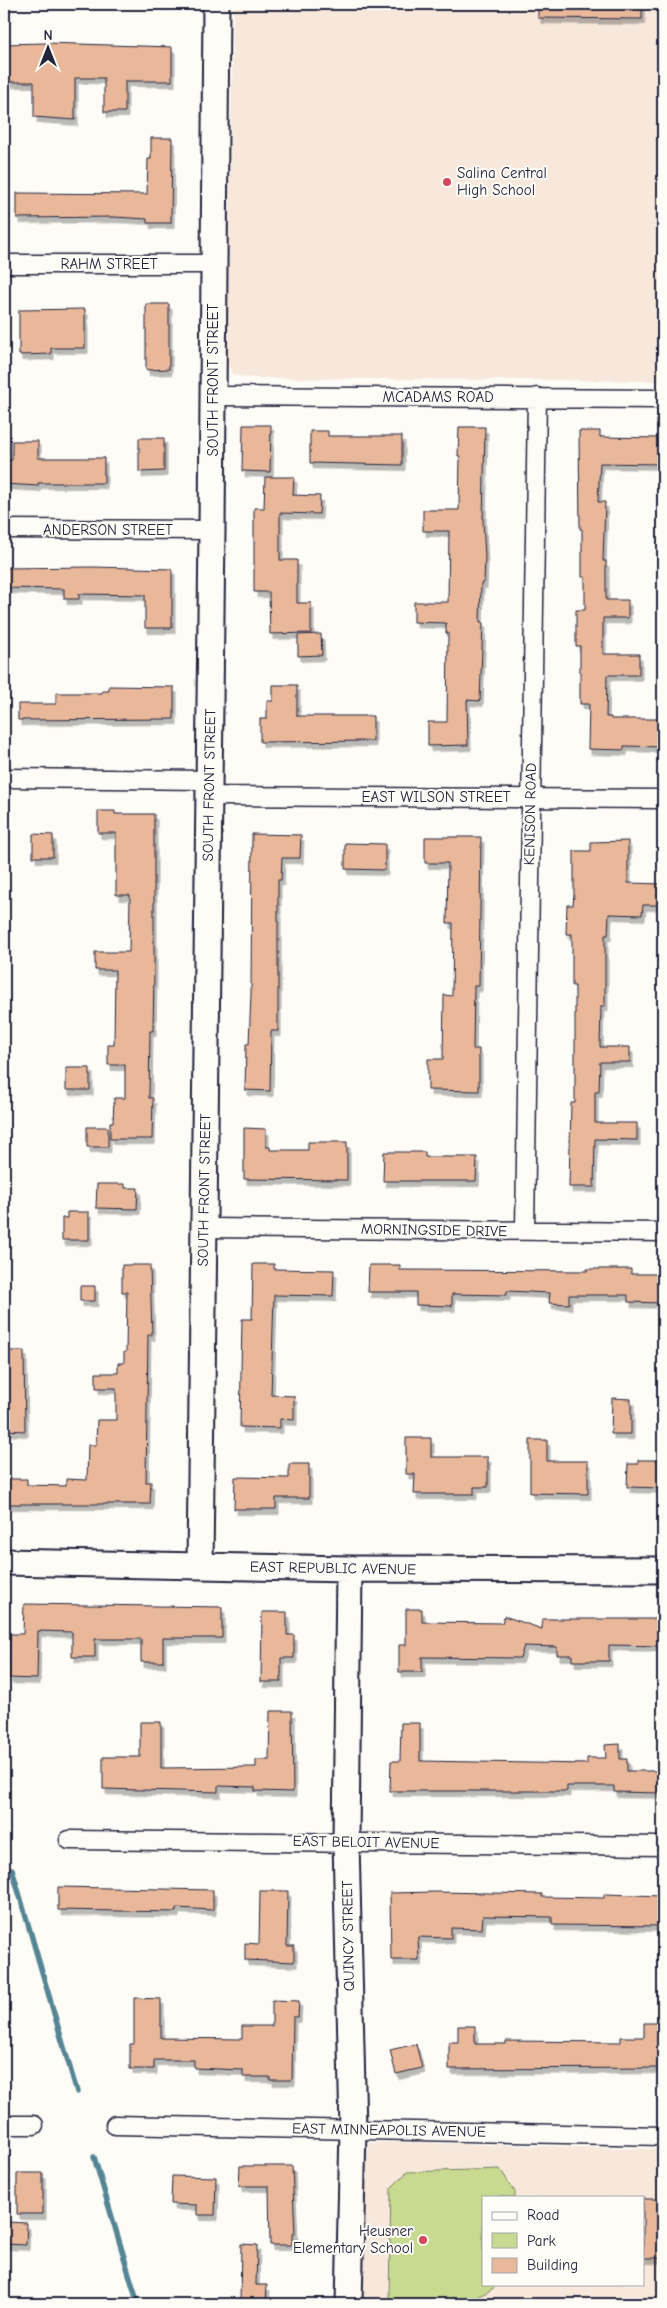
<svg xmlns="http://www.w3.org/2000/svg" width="667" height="2308" viewBox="0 0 667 2308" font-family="'Comic Neue',sans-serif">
  <defs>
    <filter id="shadow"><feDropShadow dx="3" dy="5.5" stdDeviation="0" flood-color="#0004"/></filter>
  </defs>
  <rect width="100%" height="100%" fill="#fdfcf7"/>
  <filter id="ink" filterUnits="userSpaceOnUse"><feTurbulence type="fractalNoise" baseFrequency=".02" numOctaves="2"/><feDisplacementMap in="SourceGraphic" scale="10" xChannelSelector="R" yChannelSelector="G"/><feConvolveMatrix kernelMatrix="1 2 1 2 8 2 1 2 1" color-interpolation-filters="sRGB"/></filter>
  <g filter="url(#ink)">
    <!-- built -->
    <path fill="#f7e8db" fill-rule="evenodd" d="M233,4h430v377l-414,-3 -16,-3 -6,-14z
      M387,2142l276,7v155h-301l2,-151 6,-10zM483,2197h160v87h-160z"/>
    <!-- green -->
    <path fill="#c8da8f" stroke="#757e65" d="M500,2169l15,23v5h-32v87h15c-24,24 -76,19 -109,15l2,-111 16,-16z"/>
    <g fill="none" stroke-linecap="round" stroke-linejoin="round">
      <!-- stream -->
      <path stroke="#548594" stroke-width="5.5" d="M12,1869l65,223
        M94,2157l44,147"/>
    </g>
    <!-- building -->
    <path fill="#e9b89a" stroke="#22223b" filter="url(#shadow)" d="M538,4h104v15l-104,-1z
      M46,43l126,4v34h-47v31h-21v-34h-29v42l-41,-3v-35h-30v-38z
      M151,138h21l-1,85h-24v-4l-33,-2 -97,1v-25l130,1 1,-35h3z
      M146,304h23v65l-23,1z
      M85,309v39h-34v6l-32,1v-45z
      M243,425h28l-1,47 -28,-1z
      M459,427h26l-2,94 2,36 -1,26h-3l-1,39h3l-3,79 -13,-1 1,45 -40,1v-24h19l1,-89h-2v-10l-32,-1v-20h34l1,-71h-26v-21h36l1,-54h-2z
      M310,431h18v5h74v29l-92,-2z
      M579,431h21v6l60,1 -1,26 -59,-1 -2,39h7l-2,59h3v39h22v18h-25v36h36v21h-32l-1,42h5v2h52v28l-39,-1v4l-36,-1 1,-45h-9v-58h-4v-36h9v-33h-3v-48h-2z
      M139,438h25v33l-25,1z
      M12,441h26v17h66v25h-66v3l-34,-2v-24h8z
      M265,477h29l-1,18 27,1 -1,18 -39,-1v47h17v43h14v30l-41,1 -1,-42h-15v-84h10z
      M93,567l79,2v59h-27v-33l-66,-1v5h-15v-10l-60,-1v-20z
      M321,634l1,21 -24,1v-21z
      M273,685h24v31h76v25l-113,1v-23h7v-18h6z
      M109,686l65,1v32l-156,1v-16h38v-11h46v-2h7z
      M98,811h17v3h39v160l-1,57h-3l-1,67h4l-1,41h-42v-17h3l1,-24h11v-33h-17v-20h6l1,-75h-20v-18h34l1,-57h-14v-62h-18z
      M33,834l20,1v22h-20z
      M252,834l49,1 -1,23h-18l-1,22h-3v151h-7l-1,60 -25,-1 1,-46h3l2,-50z
      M425,837h56l-2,149h-5l-1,63h6v42l-51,-1v-31h15l1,-64 8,1 1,-73h-6l1,-60h-23z
      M628,841v42l35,1v21h-20l-1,10 -33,-1 -1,21h-3v71h-4l-1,41h30v15h-30l-1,30h-4v31h42v17l-42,-1 -1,48h-25l2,-84h4v-117h-3v-52h-6l1,-29h6l1,-11v-43h17v-9z
      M345,843l40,1v26l-40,-1z
      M66,1068h24v22h-24z
      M87,1127h21v20h-21z
      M244,1128l22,1v18h4v3h38v-8h39v38l-103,-1z
      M384,1152h41v5h52l-1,24h-93z
      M97,1184h28v4h13l-1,21 -41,-1z
      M67,1212h22v28h-27v-22h5z
      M253,1264h21v5l60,1 -1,26 -59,-1 -3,100 23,1v24l-14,-1v9l-40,-1 2,-108h10z
      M122,1265h28l2,70h-4l-2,147h5l-1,22h-146v-25h23v6l39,1v-7l21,1 1,-35h8l1,-25h19v-32h-20v-15h22v-10h6v-11h2l1,-60h-5z
      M369,1265h31v5l187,1v-2h44v5h32v29l-35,-1v-7h-59v9l-20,-1 1,-10 -43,-2v4l-55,-1v12l-36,-1v-13h-48z
      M80,1286h15v15h-15z
      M4,1351h20l1,80 -21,-1z
      M612,1398l19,1v35h-20z
      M406,1438h25v19h57v30h-14v7h-60l1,-20h-9z
      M530,1440h17v21h41v33l-58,-1z
      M638,1460h25v28l-36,-1 1,-23h10z
      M289,1464h20v34h-33v11h-42l1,-32 54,1z
      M24,1604l198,3v31h-59v24h-22v-23h-46v18h-23v-25l-34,-1 -1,48 -28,-1 1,-44h13z
      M406,1609h16v13l80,1 2,-7 38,13v-10h121v27l-54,-1v16h-37v-6h-15v-8l-33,-1 -4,12 -98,-1v15h-23v-27h7z
      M262,1612h25v23h7v23h-13v24h-20z
      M270,1711h22l1,81 -38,-1v-4l-37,-1v6l-115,-3v-32h37v-35h21v46l95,-1v-7h13z
      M401,1723h19v38l167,3v-6h19l-1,-13 15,-1v15h7v12h36v22l-49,-1v-6h-47v5h-177l1,-30h9z
      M58,1887l155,3v20l-37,-2v4l-118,-2z
      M260,1891h28l-1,55h7v16l-49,-2v-17l14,1z
      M436,1892l106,2v3l62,1v-4l59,2v30l-111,-1v-8l-69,-1 -1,13 -31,-1v10l-33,-1 1,23h-28l-1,-67z
      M134,1998l27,1v39l81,1v-13h30v-26l27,1 -1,16h-5l-1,63h-22v-3h-27v-7l-49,-2v-8h-40v9h-24v-25h4z
      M644,2023h19v45l-214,1v-27h9v-16h17v18h31v-3l115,1v-5h23z
      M416,2044l6,24 -26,6 -6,-24z
      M240,2166h52l3,68h-3v11h-22l-1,-59h-30z
      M17,2173h26v41h-26z
      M172,2176l44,1 -1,38h-18v-10l-26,-1z
      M643,2199h20v59h-20z
      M6,2222l21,1 -1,22 -21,-1z
      M241,2244l16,1 -1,40h11l-1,19h-26z"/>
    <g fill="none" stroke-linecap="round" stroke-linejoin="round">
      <!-- street casing -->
      <g stroke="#22223b" stroke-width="21">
        <path id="street" d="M4,264h210
          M213,396l450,3
          M4,529l208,1
          M4,778l205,2
          M208,796l455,3
          M204,1228l459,4
          M525,1230l12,-833
          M69,1840l594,6
          M4,2125h30
          M115,2125l548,11"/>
      </g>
      <!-- secondary casing -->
      <g stroke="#22223b" stroke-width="29">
        <path id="secondary" d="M4,1562l345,7 314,1
          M200,1566l12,-1036 4,-526
          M349,2304l4,-175 -7,-287 3,-273"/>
      </g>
      <!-- street -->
      <use href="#street" stroke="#fdfcf7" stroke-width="18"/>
      <!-- secondary -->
      <use href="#secondary" stroke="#fdfcf7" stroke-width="25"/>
    </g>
  </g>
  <!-- markers -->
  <g fill="#d1495b" stroke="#fdfcf7" stroke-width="2">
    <circle cx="447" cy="182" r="5"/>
    <circle cx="423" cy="2240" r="5"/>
  </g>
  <g text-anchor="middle" stroke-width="4" stroke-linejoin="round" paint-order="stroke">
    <!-- poi labels -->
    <g font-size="15" fill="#22223b" stroke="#fdfcf7" text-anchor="start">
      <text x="457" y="178">Salina Central<tspan x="457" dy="17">High School</tspan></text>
      <text x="413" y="2236" text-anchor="end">Heusner<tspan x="413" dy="17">Elementary School</tspan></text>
    </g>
    <!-- street labels -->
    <g font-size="15" fill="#22223b" stroke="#fdfcf7">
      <text x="109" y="269">RAHM STREET</text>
      <text transform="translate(213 380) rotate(-90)" y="5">SOUTH FRONT STREET</text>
      <text x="438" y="402">MCADAMS ROAD</text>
      <text x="108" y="535">ANDERSON STREET</text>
      <text transform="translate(209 785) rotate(-89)" y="5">SOUTH FRONT STREET</text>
      <text x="436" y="802">EAST WILSON STREET</text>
      <text transform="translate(530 814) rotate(-89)" y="5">KENISON ROAD</text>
      <text transform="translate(204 1190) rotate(-89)" y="5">SOUTH FRONT STREET</text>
      <text transform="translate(434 1230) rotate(1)" y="5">MORNINGSIDE DRIVE</text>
      <text transform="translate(333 1568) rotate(1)" y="5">EAST REPUBLIC AVENUE</text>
      <text transform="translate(366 1842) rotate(1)" y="5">EAST BELOIT AVENUE</text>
      <text transform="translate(348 1936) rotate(-91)" y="5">QUINCY STREET</text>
      <text transform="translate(389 2130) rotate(1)" y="5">EAST MINNEAPOLIS AVENUE</text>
    </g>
  </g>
  <!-- margin -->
  <rect width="667" height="2308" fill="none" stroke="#fdfcf7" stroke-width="20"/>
  <rect x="10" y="10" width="647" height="2288" fill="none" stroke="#22223b" stroke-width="2" filter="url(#ink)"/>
  <!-- legend -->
  <rect x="482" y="2196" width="162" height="90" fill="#fdfcf7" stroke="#a5a5ac"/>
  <rect x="492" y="2212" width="25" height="8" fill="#fdfcf7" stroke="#a5a5ac"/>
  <text x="527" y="2220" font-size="15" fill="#22223b">Road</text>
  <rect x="492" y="2233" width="25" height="15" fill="#c8da8f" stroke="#a5a5ac"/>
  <text x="527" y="2246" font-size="15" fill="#22223b">Park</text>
  <rect x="492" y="2258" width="25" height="15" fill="#e9b89a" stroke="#a5a5ac"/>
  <text x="527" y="2270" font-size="15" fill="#22223b">Building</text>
  <!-- north arrow -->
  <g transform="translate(48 48)" stroke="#fdfcf7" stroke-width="4" paint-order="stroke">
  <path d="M0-4L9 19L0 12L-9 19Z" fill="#22223b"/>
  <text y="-8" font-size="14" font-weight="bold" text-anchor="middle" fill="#22223b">N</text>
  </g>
</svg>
